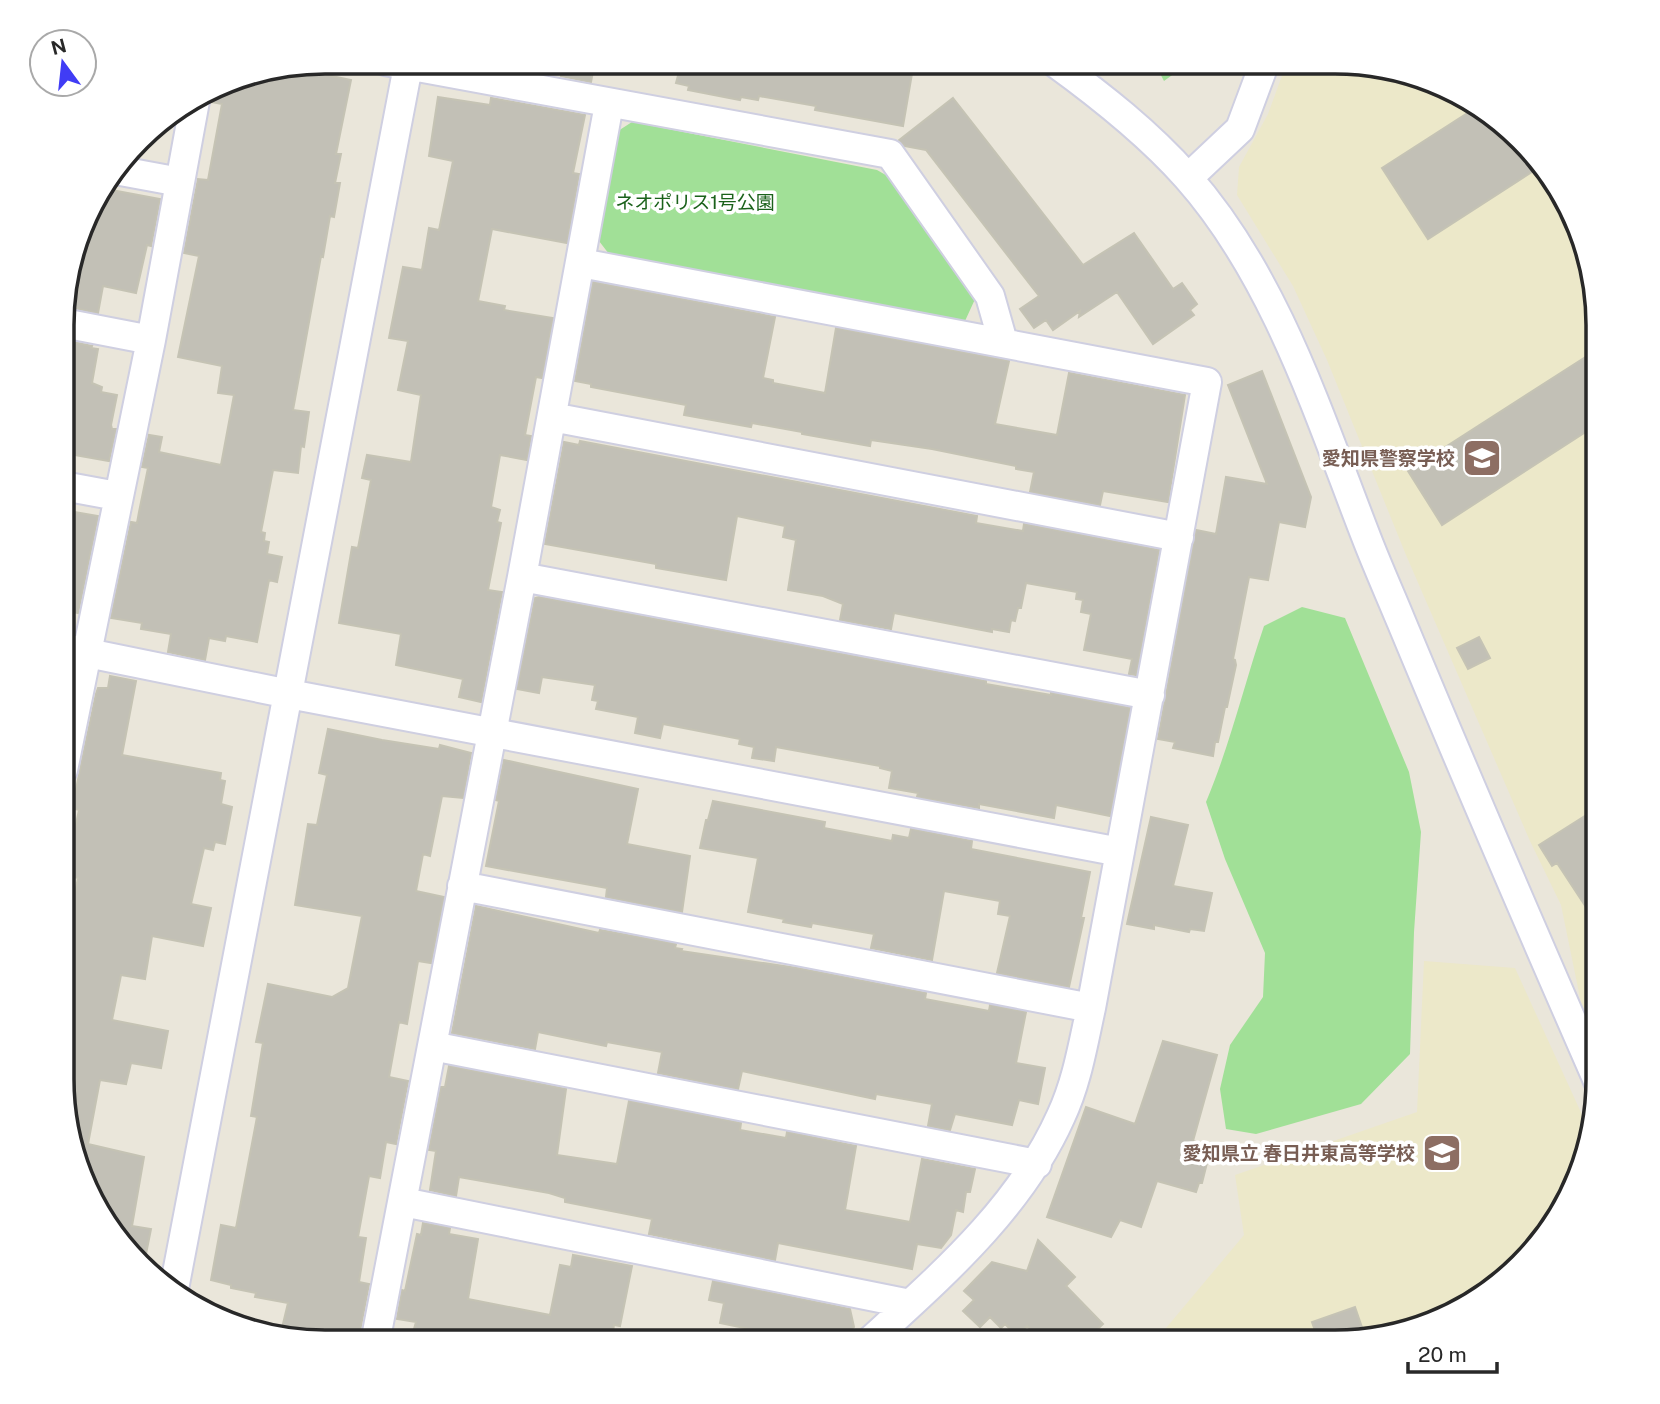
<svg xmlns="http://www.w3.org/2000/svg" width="1660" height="1404" viewBox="0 0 1660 1404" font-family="'Public Sans','Noto Sans JP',sans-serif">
  <rect width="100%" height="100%" fill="#eae6da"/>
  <!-- education -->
  <path fill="#ece8c9" d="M1287,62h65l99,26 71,51 50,70 26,98 1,739 -13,-19 -25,-122 -31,-64 -124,-286 -79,-195 -34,-74 -56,-91 2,-28 29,-53z
    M1424,961l91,7 74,162 -10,50 -58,86 -85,57 -84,19h-202l11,-8 83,-99 -9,-60 182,-63z"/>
  <!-- green -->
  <path fill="#a1e097" d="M1154,62h36l-26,19z
    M632,122l245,48 14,8 85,119 -11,24 -356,-67 -10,-13 19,-110z
    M1302,607l43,11 64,154 12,60 -7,100 -4,122 -49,50 -105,30 -30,-5 -6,-40 10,-44 33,-48 2,-44 -40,-94 -19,-57c24,-57 38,-117 58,-176z"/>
  <!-- building -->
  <path fill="#c2c0b6" stroke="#c5c3b4" stroke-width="2" d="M564,61h31l-4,21 -30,-6z
    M682,61h103l43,8 2,-7h84l-11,64 -88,-16 1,-4 -57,-10 -1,4 -17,-3 -1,3 -52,-10 1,-4 -13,-3z
    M289,67l62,13 -15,74h5l-6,29h5l-6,34 -4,-1 -7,41 -2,-1 -28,154 16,2 -5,35 -3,-1 -3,27 -25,-3 -12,62 4,1 -1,8 5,1 -2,12 15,3 -5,25 -8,-2 -12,62 -31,-6 -1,5 -16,-3 -4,22 -37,-8 3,-18 -30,-5 1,-6 -31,-5 20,-96 6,1 2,-11 9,-44 -6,-1 7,-32 13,2 -3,15 62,13 13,-70 -16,-2 4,-27 -44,-9 21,-101 -15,-3 14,-74 10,1 14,-76 -11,-2 -2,-9 31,-18z
    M438,97l52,8 1,-7 94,17 -12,58 6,1 -12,69 -75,-14 -14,72 27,5 -1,4 49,8 -11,60 -6,-1 -11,58 6,1 -4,24 -27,-5 -9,52 9,3 -3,12 4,1 -13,67 14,2 -21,110 -22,-5 4,-18 -67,-14 5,-31 -62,-11 13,-76 6,1 13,-68 -9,-2 5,-23 44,7 10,-67 -23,-5 10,-49 -19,-3 14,-71 19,3 7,-42 10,2 14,-69 -24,-5z
    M953,98l130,167 51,-32 39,56 9,-6 15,21 -7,6 4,5 -41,29 -36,-52 -38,25 1,-6 -27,19 -7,-10 -12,8 -14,-19 19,-13 -113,-146 -21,-4 -7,-5z
    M1477,107l45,32 19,27 -113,73 -46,-71z
    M101,188l59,11 -9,47 -4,-1 -11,48 -33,-7 -5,27 -24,-5 4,-20 -13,-3 31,-92z
    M593,282l182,35 -12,61 10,2v3l52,10 11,-65 173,33 -14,63 62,11 12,-62 116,22 -17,107 -65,-11 -3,14 -70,-13 4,-20 -18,-3v-3l-84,-17 -61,-9 -1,6 -68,-12v-2l-50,-9 -1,4 -67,-12 2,-10 -95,-18v-3l-16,-3z
    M68,341l24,5 -1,2 7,1 -6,34 10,4 -1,5 16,3 -6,30 1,4h4l-7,32 -46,-8v-111l4,1z
    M1598,349v75l-156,101 -34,-54z
    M1262,371l49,126 -6,30 -26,-5 -11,58 -19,-3 -16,82 2,1 1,5 -9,42h-2l-7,35h-3l-2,14 -40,-8 2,-6 -17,-3 38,-209 20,4 10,-57 41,7 -39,-99z
    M580,441l397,75 -1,7 47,8 1,-7 135,26 -23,125 -7,-1 3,-15 -48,-9 7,-36 -10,-2 2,-12 -7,-1 1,-7 -51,-9 -5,25h-3l-3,13 -4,-1 -2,12 -17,-3v3l-98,-19 -3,16 -51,-9 3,-16 -20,-8 -35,-6 8,-50 -13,-3 2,-11 -48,-10 -11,64 -70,-12v-4l-111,-20 19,-102 15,3z
    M63,510l35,6 -20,97 -15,-3z
    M539,597l447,84v3l65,11v-2l79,15 -20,108 -54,-11 -2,13 -75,-14v4l-62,-11 1,-4 -29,-5 3,-17 -12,-3v-2l-104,-19 -2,14 -22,-3 2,-11 -15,-3 1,-5 -77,-15 -3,14 -25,-5 3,-16 -42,-8 2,-8 -6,-1 3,-15 -53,-8 -3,16 -22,-4 18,-91z
    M1479,637l11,21 -22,11 -11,-21z
    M110,676l26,5 -14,74 99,18 -1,7 5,1 -4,23 11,3 -7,37 -10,-2 -2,8 -9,-2 -13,56 20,4 -8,38 -51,-10 -7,43 -24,-4 -9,45 56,11 -7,37 -30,-5 -5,21 -26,-4 -12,64 56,13 -12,69 19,3 -8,40 -5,-4 -50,-70 -26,-98v-171l6,1 10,-49 -13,-3 14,-65 -7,-2 24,-114 2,-6h10z
    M328,729l54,11 57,9 1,-4 31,8 -8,45 -21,-2 -12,60 -7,-2 -7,37 28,6 -13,66 -13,-2 -11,63 -8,-2 -10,55 19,4 -12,63 -10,-2 -6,36 -11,-2 -11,61 8,1 -7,44 10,2 -10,52 -10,6 -67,-14 6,-25 -33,-6 1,-4 -25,-5v-3l-20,-5 10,-55 15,3 21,-111 -6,-1 12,-73 -7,-1 12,-58 64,13 16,-9 14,-72 -67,-11 13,-81 9,1 10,-50 -8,-2z
    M504,760l134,29 -11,55 63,12 -8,56 -76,-15 1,-9 -121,-22 13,-65 -3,-1z
    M713,801l112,21 -1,6 68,13 1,-6 16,3 2,-9 61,12 -1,8 119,23 -9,46h3l-15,69 -72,-14 13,-57 -12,-2 2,-13 -56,-10 -12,69 -61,-12 3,-14 -62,-11 -1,4 -28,-5 1,-3 -36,-7 10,-54 -58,-10 6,-28h2z
    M1591,812l8,12v103l-42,-64 -5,3 -13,-21z
    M1151,817l37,8 -15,61 39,7 -8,38 -14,-2 -1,3 -35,-7v4l-27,-5z
    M476,906l123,27 1,-3 76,14 -1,4 7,1 -1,2 116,17 129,25 -1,6 64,12 1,-6 36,7 -10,51 29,5 -7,36 -19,-4 -7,25 -57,-11 -5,16 -22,-4 4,-22 -56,-10 -1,5 -133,-28 -4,18 -80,-16 4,-21 -55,-10 -1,4 -68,-14 -3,17 -83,-16z
    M1163,1041l54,14 -24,86 13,4 2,14 -6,24h-3l-3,9 -39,-11 -16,46 -21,-7 -9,17 -64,-20 39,-110 49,17z
    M449,1066l117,23 -9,66 60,9 12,-63 112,22 -1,7 46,8 1,-6 69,14 -11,64 65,12 12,-63 53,10 -5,23h-4l-3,20 -7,-2 -5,25 -10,13 -24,-4 -5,25 -134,-26 -3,17 -126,-26 3,-15 -87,-17v-4l-16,-5 -90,-16 -3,19 -26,-6 6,-39 -7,-1 12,-63h4z
    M423,1223l27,5 -1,6 29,5 -10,60 82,16 10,-50 11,2 2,-12 59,11 -12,60 -6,-1 -3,18h-125l-72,-14 2,-7 -19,-3 5,-29 3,1 12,-57 4,1z
    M1038,1240l37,37 -9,9 37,38 -19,18h-40l-17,-16 -10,10 -12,-12 -4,4 -11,-11 -10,10 -17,-16 11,-11 -10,-9 28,-29 35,9z
    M713,1281l137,28 4,18 -17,15 -85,1 2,-13 -34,-7 4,-20 -15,-3z
    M1355,1307l11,32 -14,3h-33l-7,-20z"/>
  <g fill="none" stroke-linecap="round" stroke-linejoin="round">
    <!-- minor casing -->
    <g stroke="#cfcfe1" stroke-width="32">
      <path id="minor" d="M385,61l505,93 100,142 13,46
        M1054,62c47,34 94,71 133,115 88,99 131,236 178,357 11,29 24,58 36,87 64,154 130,307 197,460
        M115,170l65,12
        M1188,178l52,-49 25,-67
        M581,263l626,119 -116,626c-8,36 -14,74 -30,108 -41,92 -119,159 -192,226
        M63,323l88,17
        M552,417l627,120
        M63,486l54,10
        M522,577l628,118
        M63,648l226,46 831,158
        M63,770l88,-430 44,-239
        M462,886l629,122
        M432,1046l605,118
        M403,1202l507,102
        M174,1289l235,-1228
        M375,1343l147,-766 87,-473"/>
    </g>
    <!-- minor -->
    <use href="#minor" stroke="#fff" stroke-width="28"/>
  </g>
  <!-- icons -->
  <defs>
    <g id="school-square" transform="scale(2.0125)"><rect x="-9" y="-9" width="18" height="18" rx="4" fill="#8d6e63" stroke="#fff"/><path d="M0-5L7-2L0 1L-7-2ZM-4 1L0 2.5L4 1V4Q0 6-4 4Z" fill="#fff"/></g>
  </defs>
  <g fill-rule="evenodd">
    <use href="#school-square" x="1482" y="458"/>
    <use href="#school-square" x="1442" y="1153"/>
  </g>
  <g text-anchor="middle" stroke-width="7" stroke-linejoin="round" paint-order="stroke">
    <!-- park labels -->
    <g font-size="19" fill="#1b621b" stroke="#fff">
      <text x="695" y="209">ネオポリス1号公園</text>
    </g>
    <!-- education labels -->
    <g font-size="19" font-weight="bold" fill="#785e54" stroke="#fff" text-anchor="end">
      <text x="1455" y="465">愛知県警察学校</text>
      <text x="1415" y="1160">愛知県立 春日井東高等学校</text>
    </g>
  </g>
  <!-- crop -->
  <path d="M0 0H1660V1404H0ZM325 74H1335A251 251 0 0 1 1586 325V1079A251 251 0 0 1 1335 1330H325A251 251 0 0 1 74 1079V325A251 251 0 0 1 325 74Z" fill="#fff" fill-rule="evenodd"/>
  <path fill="none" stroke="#282828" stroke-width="3.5" d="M325 74H1335A251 251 0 0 1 1586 325V1079A251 251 0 0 1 1335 1330H325A251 251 0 0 1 74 1079V325A251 251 0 0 1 325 74Z"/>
  <!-- north arrow -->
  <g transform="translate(63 63) rotate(345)"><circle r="33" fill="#ffffff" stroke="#a9a9a9" stroke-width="2"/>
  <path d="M0-5L12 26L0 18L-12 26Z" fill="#403cf5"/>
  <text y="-10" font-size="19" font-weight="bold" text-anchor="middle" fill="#282828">N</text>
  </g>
  <!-- scale -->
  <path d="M1408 1362v10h89v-10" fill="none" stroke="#282828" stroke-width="3.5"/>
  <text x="1418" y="1362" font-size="21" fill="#282828" stroke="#ffffff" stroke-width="5" paint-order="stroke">20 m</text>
</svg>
